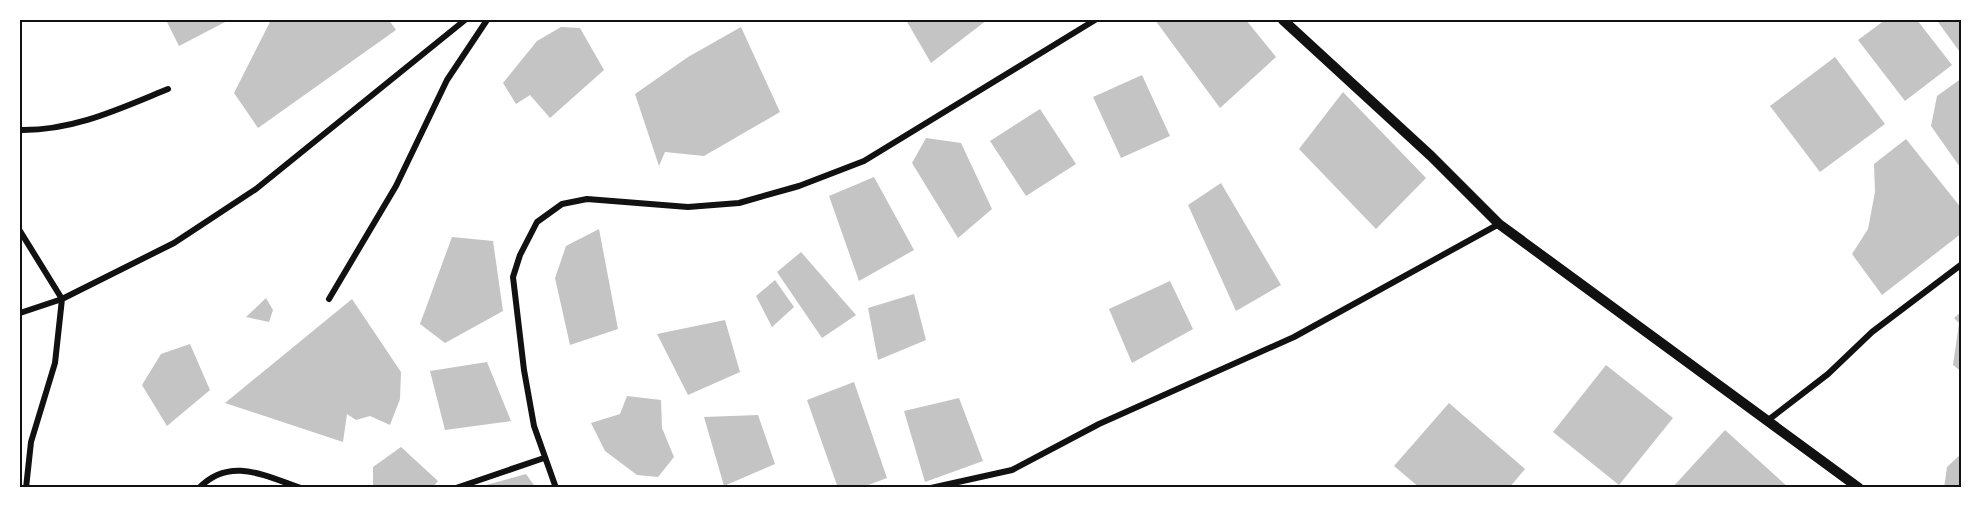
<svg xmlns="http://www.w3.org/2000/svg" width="1981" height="507" viewBox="0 0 1981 507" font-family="'Times New Roman',serif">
  <rect width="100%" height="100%" fill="#fff"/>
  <!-- building -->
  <path fill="#c4c4c4" d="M166,20h63l-50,26z
    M271,20h118l7,10 -138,98 -24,-35z
    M906,20h81l-56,43z
    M1155,20h91l30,37 -56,51z
    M1885,20h32l35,45 -47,36 -47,-61z
    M1938,20h24v35l-24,-33z
    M561,27l19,1 24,42 -54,48 -20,-23 -14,9 -13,-21 34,-42z
    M741,27l39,85 -76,44 -39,-4 -6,14 -24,-72 53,-37z
    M1835,57l50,67 -65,48 -50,-66z
    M1142,75l28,61 -49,22 -28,-61z
    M1962,78v92l-31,-44 6,-30z
    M1343,92l83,86 -50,51 -77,-80z
    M1040,109l36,55 -50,32 -36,-55z
    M926,138l35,5 31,66 -34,29 -46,-75z
    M1906,139l56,70v24l-80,62 -30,-41 16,-25 7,-37 -1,-28z
    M874,177l40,73 -55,31 -30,-85z
    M1221,183l60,102 -45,26 -48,-106z
    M599,229l19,100 -48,16 -15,-67 11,-32z
    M452,237l41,4 10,70 -58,32 -25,-19z
    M801,252l55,63 -34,23 -45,-66z
    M775,280l19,27 -22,20 -16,-31z
    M1170,281l23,48 -61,34 -23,-54z
    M914,294l12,46 -48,20 -10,-52z
    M266,298l7,12 -4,12 -23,-5z
    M352,299l49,73 -1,27 -10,26 -20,-9 -14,4 -9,-6 -4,28 -118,-39z
    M1962,311v61l-9,-7 6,-42 -5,-5z
    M725,320l15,52 -52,23 -31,-61z
    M190,344l20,46 -43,36 -25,-41 19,-31z
    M487,362l24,59 -66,9 -15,-59z
    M1606,365l67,53 -54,67 -66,-53z
    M854,382l33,96 -27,10h-22l-31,-88z
    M627,396l34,4 1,28 12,29 -16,20 -21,-2 -32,-24 -14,-28 29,-9z
    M959,398l24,63 -58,21 -21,-71z
    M1449,403l76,66 -16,19h-89l-26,-22z
    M758,415l17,49 -51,22 -20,-69z
    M1725,430l64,58h-117z
    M401,447l37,34 -6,7h-59v-21z
    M1962,453v35h-18l3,-21z
    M526,474l10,14h-57v-1z"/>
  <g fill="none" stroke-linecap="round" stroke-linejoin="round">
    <!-- minor -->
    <path stroke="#111" stroke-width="6" d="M20,130c53,1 99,-21 148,-41
      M20,231l42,68 -7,64 -24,79 -5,46
      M329,299l67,-113 51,-106 40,-60
      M20,313l42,-14 112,-56 82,-54 209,-169
      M1767,421l61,-47 44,-42 90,-68
      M199,488c31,-32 66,-12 102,0
      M456,488l88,-30
      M556,488l-22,-62 -10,-56 -11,-93 7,-22 17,-33 25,-18 25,-5 101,8 51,-4 60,-17 65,-25 231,-141
      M931,488l81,-18 87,-46 195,-87 205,-113"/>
    <!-- tertiary -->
    <path stroke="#111" stroke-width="10" d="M1283,20l148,136 68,68 360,264"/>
  </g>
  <!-- border -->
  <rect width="1981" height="507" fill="none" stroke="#ffffff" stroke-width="42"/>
  <rect x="21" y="21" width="1939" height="465" fill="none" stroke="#111" stroke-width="2"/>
</svg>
